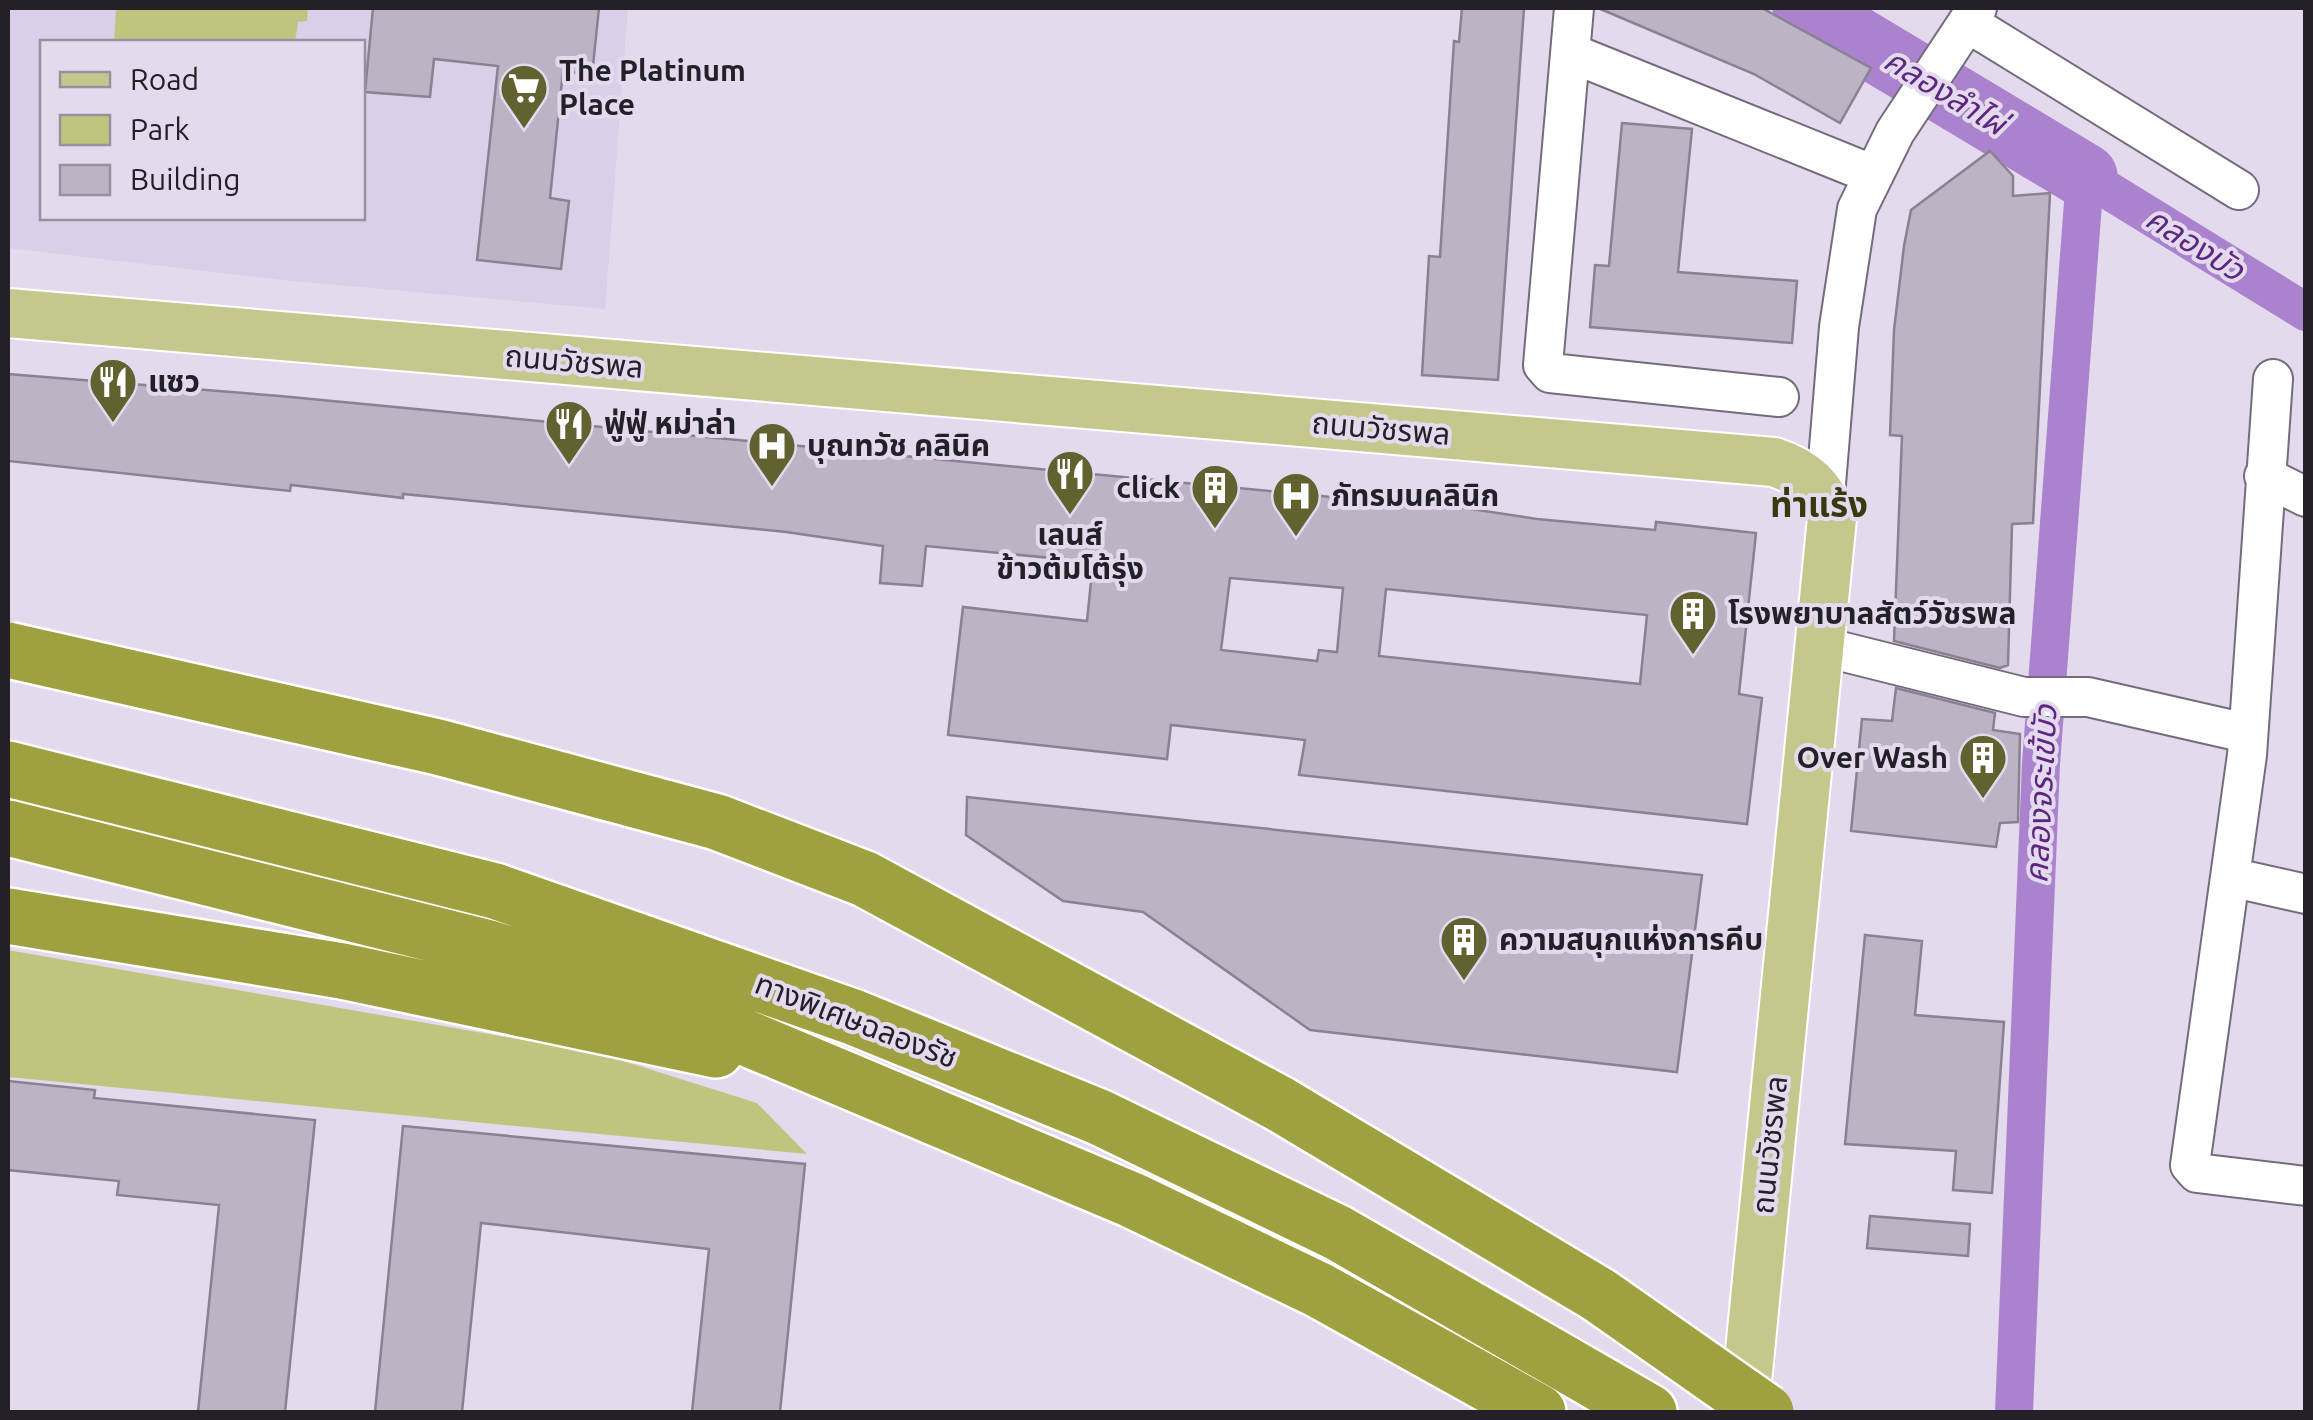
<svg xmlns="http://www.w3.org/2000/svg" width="2313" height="1420" viewBox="0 0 2313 1420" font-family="Ubuntu,'Noto Sans Thai',sans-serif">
  <rect width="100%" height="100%" fill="#e4daee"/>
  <!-- built -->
  <path fill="#dbcee8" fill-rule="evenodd" d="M8,8h298l1,13 1,-13h320l-23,301 -323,-29 -274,-32zM42,42h320v176h-320z"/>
  <!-- green -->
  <path fill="#c1c47f" d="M116,8h192l-1,13 -9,1 -3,20h-181z
    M8,950l590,103 159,50 50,51 -799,-77z"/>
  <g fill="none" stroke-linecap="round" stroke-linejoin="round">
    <!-- canal -->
    <path stroke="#ab82ce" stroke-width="38" d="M2014,1412l27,-648 44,-588 221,136"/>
    <!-- river -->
    <path stroke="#ab82ce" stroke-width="65" d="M1805,8l280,168"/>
  </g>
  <!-- building -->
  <path fill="#bcb3c5" stroke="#8a8193" stroke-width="2.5" fill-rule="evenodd" d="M373,8h226l-7,67 -29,-4 -13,127 19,3 -8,68 -84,-9 21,-194 -64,-7 -4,38 -65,-5z
    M1462,8h62l-26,372 -76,-5 7,-119 11,1 14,-216 5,1z
    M1598,8h164l109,60 -31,55 -86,-49z
    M1622,123l70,6 -14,143 119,9 -5,62 -202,-16 5,-62 14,1z
    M1990,151l23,25v20l37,-3 -17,330 -21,1 -4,141 -8,3 -106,-27 8,-205 -12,-1 4,-105 10,-84 7,-36z
    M8,374l272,22 1072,103 1,-8 184,28 118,11 1,-8 100,11 -17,161 23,4 -15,126 -448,-49 6,-35 -134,-15 -4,34 -219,-24 15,-128 124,14 6,-59 -167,-16 -4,40 -42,-3 3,-37 -97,-14 -383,-38v4l-112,-13 -1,6 -282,-30zM1230,578l113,10 -6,64 -18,-2 -2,11 -96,-11zM1386,589l261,26 -7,69 -261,-28z
    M1896,688l99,25 -2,17 27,4 -2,88 -18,1 -4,24 -145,-16 11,-112 30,2z
    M967,797l735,78 -25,197 -367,-42 -167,-118 -80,-11 -97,-66z
    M1865,935l57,6 -7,74 89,7 -12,171 -39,-3 3,-39 -111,-7z
    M8,1081l87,9 -1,8 221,22 -30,292h-87l21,-207 -102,-10 2,-14 -111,-11z
    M403,1126l402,38 -25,248h-88l17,-163 -228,-26 -19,189h-87z
    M1870,1216l100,8 -2,32 -101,-8z"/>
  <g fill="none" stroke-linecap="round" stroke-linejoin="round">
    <!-- minor casing -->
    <g stroke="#746b7c" stroke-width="42">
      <path id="minor" d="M1574,8l-31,357 7,8 229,24
        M1968,23l271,167
        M1571,53l303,122
        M2273,379l-26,376 -57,410 7,8 109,13
        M2264,476l42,21
        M1825,496l14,-169 18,-118 38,-77 82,-124
        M1820,646l204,51h64l158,36
        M2230,877l76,17"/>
    </g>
    <!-- major casing -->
    <g stroke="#fff" stroke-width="52">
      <path id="major" d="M8,313l1766,149c30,10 48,26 58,56l-88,894"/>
    </g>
    <!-- highway casing -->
    <g stroke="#fff" stroke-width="60">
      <path id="highway" d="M8,769l487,122 358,126 246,100 239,116 311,179
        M8,828l481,120 167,52 476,200 187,90 219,122
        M8,916l334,55 374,79"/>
    </g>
    <!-- minor -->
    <use href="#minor" stroke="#fff" stroke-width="38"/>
    <!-- major -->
    <use href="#major" stroke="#c5c78c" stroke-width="48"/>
    <!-- highway -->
    <use href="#highway" stroke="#9fa140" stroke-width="55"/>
    <!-- highway-bridge casing -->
    <g stroke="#fff" stroke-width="60" stroke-linecap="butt">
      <path id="highway-bridge" d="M8,650l430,97 279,75 148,57 415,225 319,191 167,117"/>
    </g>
    <!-- highway-bridge -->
    <use href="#highway-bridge" stroke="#9fa140" stroke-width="55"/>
  </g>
  <!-- icons -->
  <defs>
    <g id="supermarket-pin" transform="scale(2.5)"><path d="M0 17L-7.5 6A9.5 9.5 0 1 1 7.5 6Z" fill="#61622f" stroke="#e4daee"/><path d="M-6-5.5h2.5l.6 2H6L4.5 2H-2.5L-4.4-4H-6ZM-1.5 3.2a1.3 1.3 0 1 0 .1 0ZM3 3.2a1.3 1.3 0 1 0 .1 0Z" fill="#fff"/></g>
    <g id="restaurant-pin" transform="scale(2.5)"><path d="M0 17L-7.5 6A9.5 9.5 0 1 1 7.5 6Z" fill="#61622f" stroke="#e4daee"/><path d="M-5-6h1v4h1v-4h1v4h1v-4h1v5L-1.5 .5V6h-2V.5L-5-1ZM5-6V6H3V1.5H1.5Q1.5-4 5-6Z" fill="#fff"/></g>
    <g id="hospital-pin" transform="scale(2.5)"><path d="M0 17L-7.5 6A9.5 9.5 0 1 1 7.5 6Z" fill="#61622f" stroke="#e4daee"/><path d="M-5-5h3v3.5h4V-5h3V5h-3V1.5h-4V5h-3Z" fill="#fff"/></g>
    <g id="building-pin" transform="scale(2.5)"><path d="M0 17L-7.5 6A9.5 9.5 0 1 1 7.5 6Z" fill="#61622f" stroke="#e4daee"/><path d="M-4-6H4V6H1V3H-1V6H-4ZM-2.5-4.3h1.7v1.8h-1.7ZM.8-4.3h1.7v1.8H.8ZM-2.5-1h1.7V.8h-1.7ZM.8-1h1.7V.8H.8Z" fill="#fff"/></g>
  </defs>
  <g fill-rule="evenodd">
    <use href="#supermarket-pin" x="524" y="88"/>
    <use href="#restaurant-pin" x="113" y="382"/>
    <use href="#restaurant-pin" x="569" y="424"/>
    <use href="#hospital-pin" x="772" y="446"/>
    <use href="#restaurant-pin" x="1070" y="474"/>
    <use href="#building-pin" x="1215" y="488"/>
    <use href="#hospital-pin" x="1296" y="496"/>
    <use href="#building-pin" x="1693" y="614"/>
    <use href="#building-pin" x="1983" y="758"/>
    <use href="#building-pin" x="1464" y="940"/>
  </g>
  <g text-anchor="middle" stroke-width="8" stroke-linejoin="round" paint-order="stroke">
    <!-- poi labels -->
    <g font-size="30" font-weight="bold" fill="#242027" stroke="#e4daee" text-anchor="start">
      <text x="559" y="81">The Platinum<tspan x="559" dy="34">Place</tspan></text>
      <text x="148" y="392">แซว</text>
      <text x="604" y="434">ฟู่ฟู่ หม่าล่า</text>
      <text x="807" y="456">บุณทวัช คลินิค</text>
      <text x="1180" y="498" text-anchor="end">click</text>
      <text x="1331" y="506">ภัทรมนคลินิก</text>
      <text x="1070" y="545" text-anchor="middle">เลนส์<tspan x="1070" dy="34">ข้าวต้มโต้รุ่ง</tspan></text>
      <text x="1728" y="624">โรงพยาบาลสัตว์วัชรพล</text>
      <text x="1948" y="768" text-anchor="end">Over Wash</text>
      <text x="1499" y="950">ความสนุกแห่งการคีบ</text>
    </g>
    <!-- street labels -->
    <g font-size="30" fill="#242027" stroke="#e4daee">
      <text transform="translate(574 362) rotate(5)" y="10">ถนนวัชรพล</text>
      <text transform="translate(1381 429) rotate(5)" y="10">ถนนวัชรพล</text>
      <text transform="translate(856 1021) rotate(21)" y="10">ทางพิเศษฉลองรัช</text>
      <text transform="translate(1770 1145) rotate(-84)" y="10">ถนนวัชรพล</text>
    </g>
    <!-- water labels -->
    <g font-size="32" font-style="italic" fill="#5c2681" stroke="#e4daee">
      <text transform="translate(1945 92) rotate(31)" y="11">คลองลำไผ่</text>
      <text transform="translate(2195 244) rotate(32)" y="11">คลองบัว</text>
      <text transform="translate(2041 794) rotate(-87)" y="11">คลองจระเข้บัว</text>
    </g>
    <!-- quarter labels -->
    <g font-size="35" font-weight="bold" fill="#393910" stroke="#e4daee">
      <text x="1819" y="517">ท่าแร้ง</text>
    </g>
  </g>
  <!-- border -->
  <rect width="2313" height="1420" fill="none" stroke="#242027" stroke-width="20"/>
  <!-- legend -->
  <rect x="40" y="40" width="325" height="180" fill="#e4daee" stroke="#97909e" stroke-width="2.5"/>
  <rect x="60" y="72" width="50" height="15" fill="#c5c78c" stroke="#97909e" stroke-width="2.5"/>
  <text x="130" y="90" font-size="30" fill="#242027">Road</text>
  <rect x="60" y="115" width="50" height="30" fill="#c1c47f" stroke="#97909e" stroke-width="2.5"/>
  <text x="130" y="140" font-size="30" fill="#242027">Park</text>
  <rect x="60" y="165" width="50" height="30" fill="#bcb3c5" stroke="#97909e" stroke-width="2.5"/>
  <text x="130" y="190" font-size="30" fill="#242027">Building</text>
</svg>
